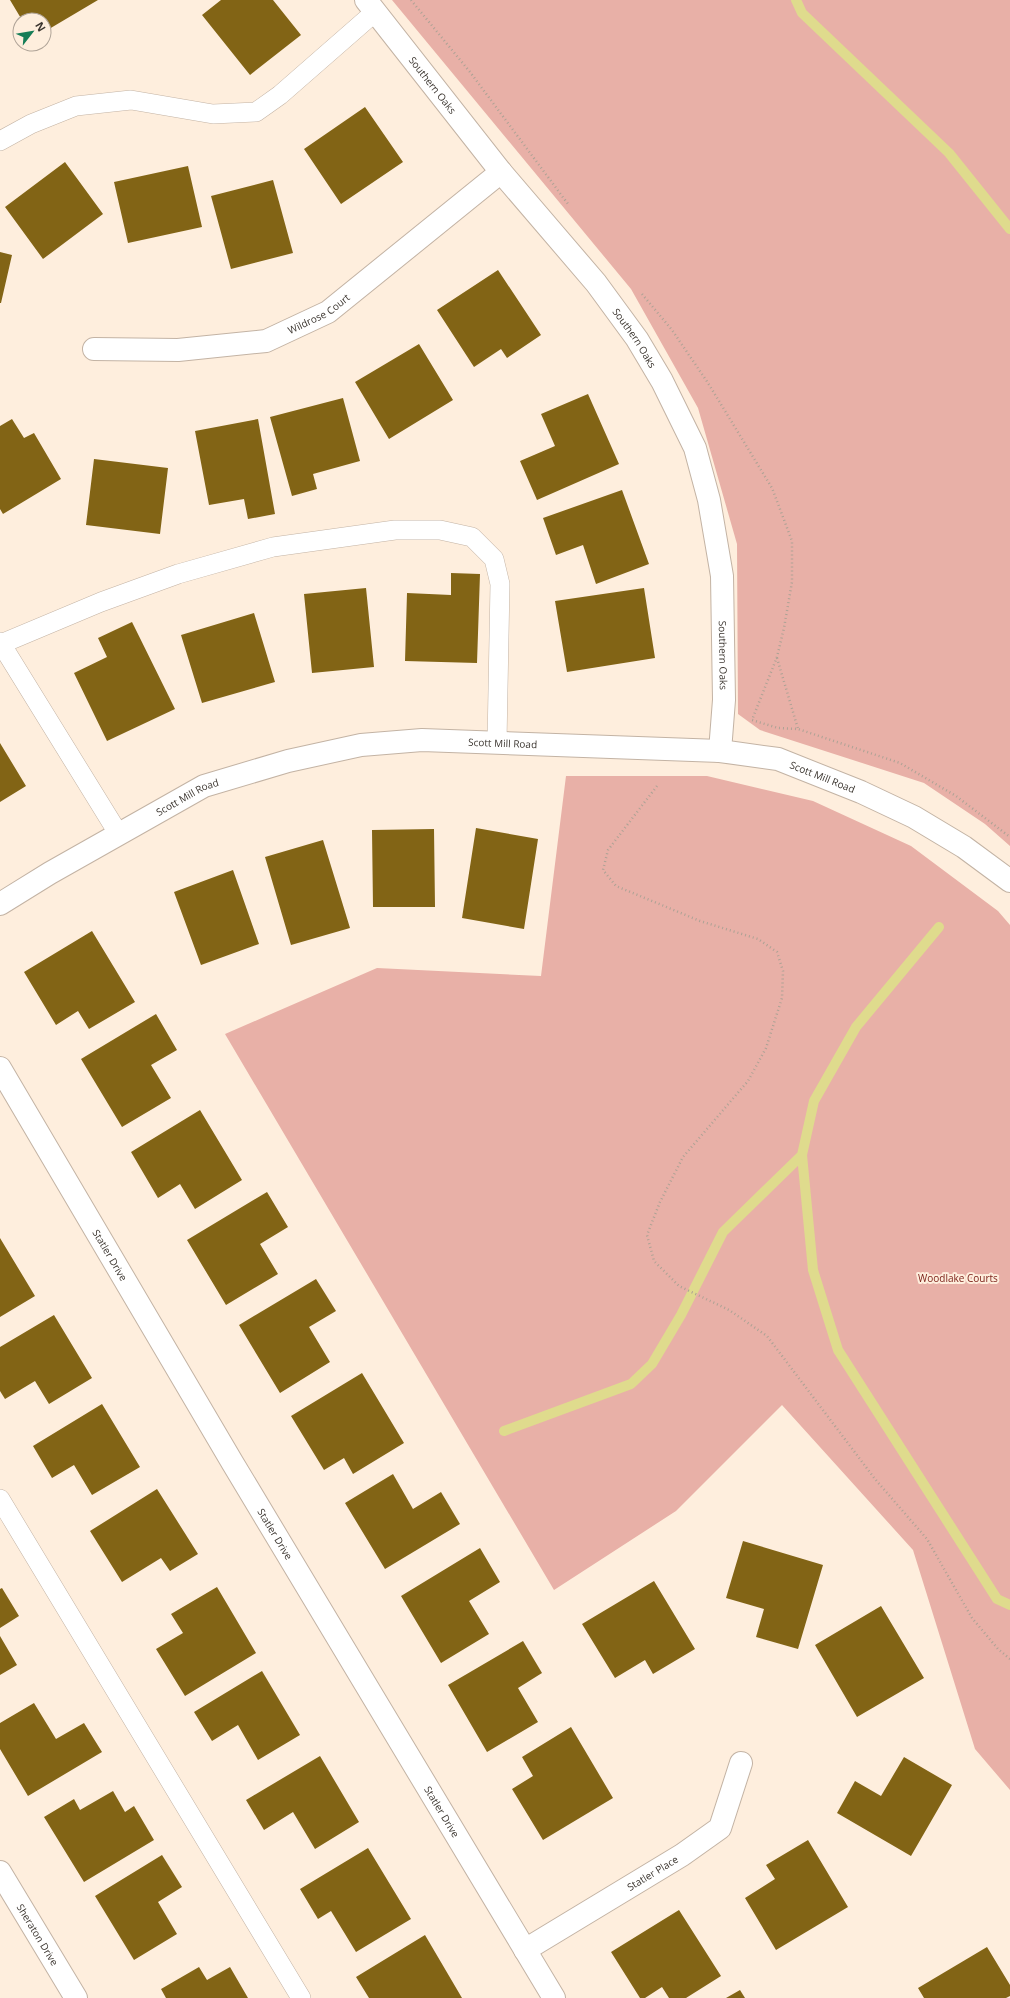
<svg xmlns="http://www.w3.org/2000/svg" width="1010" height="1998" viewBox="0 0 1010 1998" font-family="'Open Sans',sans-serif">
  <rect width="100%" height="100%" fill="#feeedd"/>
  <!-- green -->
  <path fill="#e8b0a7" d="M392,0h618v846l-25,-22 -61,-41 -164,-53 -22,-16 -1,-170 -39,-136 -67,-119z
    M566,776h141l106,25 98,45 87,65 12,14v865l-35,-41 -62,-199 -131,-145 -106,106 -122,79 -329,-556 152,-66 164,8z"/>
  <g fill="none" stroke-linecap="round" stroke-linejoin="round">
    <!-- stream -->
    <path stroke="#dfdb8d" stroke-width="10" d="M796,0l6,13 147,140 61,76
      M939,927l-83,100 -42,74 -12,54 11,115 25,80 159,249 13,6
      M504,1431l127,-47 21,-20 29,-49 42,-83 79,-77"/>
  </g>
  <!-- building -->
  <path fill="#826415" d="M10,0h88l-54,32v-12h-22z
    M221,0h52l28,35 -51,40 -48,-60z
    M365,107l38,55 -62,42 -37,-55z
    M65,162l38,52 -60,45 -38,-52z
    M188,166l14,61 -74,16 -14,-61z
    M273,180l20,73 -62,16 -20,-73z
    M0,252l12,3 -11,48h-1z
    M498,270l43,65 -34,23 -6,-9 -27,18 -37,-57z
    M419,344l34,56 -64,39 -34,-57z
    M588,394l31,70 -82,36 -17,-39 35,-15 -14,-32z
    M343,398l17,63 -47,13 4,15 -25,7 -22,-79z
    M12,419l12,19 10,-5 27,46 -58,35 -3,-5v-83z
    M258,419l17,95 -27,5 -4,-20 -35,6 -14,-74z
    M94,459l74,9 -8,66 -74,-9z
    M622,490l27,74 -53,20 -13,-39 -27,10 -13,-37z
    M451,573l29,1 -3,89 -72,-2 2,-68 44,2z
    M366,588l8,79 -62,6 -8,-79z
    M644,588l11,70 -88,14 -12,-71z
    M254,613l21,69 -73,21 -21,-68z
    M132,622l43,87 -68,32 -33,-68 33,-16 -9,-19z
    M0,743l26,43 -26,16z
    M476,828l62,11 -14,90 -62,-11z
    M434,829l1,78h-62l-1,-77z
    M323,840l27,88 -59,17 -26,-88z
    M233,870l26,74 -58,21 -27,-73z
    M92,931l43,71 -46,27 -11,-18 -22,14 -32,-53z
    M156,1014l21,36 -26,15 20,33 -49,29 -41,-68z
    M200,1110l42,70 -47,29 -15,-25 -22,14 -27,-46z
    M267,1192l21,35 -28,17 18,30 -52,31 -39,-65z
    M0,1238l35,58 -35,21z
    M316,1279l20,32 -27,16 21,35 -50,31 -41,-68z
    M54,1315l38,63 -43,26 -14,-23 -30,18 -5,-8v-44z
    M362,1373l42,70 -51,31 -9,-16 -20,12 -33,-54z
    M102,1404l38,63 -48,28 -18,-30 -22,13 -19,-32z
    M393,1474l20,35 28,-17 19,32 -75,45 -40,-66z
    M157,1489l41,65 -28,17 -9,-13 -39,24 -32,-51z
    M743,1541l80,24 -25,84 -42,-12 8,-28 -38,-11z
    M480,1548l20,34 -31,19 20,33 -48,29 -40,-67z
    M654,1581l41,68 -42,25 -8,-14 -30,18 -33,-54z
    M217,1587l39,66 -71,43 -29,-47 27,-16 -12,-19z
    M2,1588l17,28 -19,12v-39z
    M881,1606l43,72 -67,39 -42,-72z
    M0,1636l17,29 -17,10z
    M523,1641l19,32 -24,15 20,34 -51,30 -39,-67z
    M262,1671l38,64 -42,25 -20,-35 -26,16 -18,-29z
    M34,1703l22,36 28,-16 18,29 -74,44 -28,-47v-26z
    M571,1727l42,71 -70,42 -31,-51 21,-13 -11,-19z
    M320,1756l39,66 -44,27 -22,-37 -29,18 -18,-30z
    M904,1757l48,28 -41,71 -74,-43 18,-32 26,15z
    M113,1791l12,21 9,-6 20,34 -70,42 -40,-65 30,-18 6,11z
    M808,1840l40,67 -72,43 -31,-52 30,-19 -9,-14z
    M368,1848l43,71 -55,33 -25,-41 -13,8 -18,-30z
    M162,1855l20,32 -24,15 19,32 -43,26 -39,-64z
    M679,1910l42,66 -35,22h-17l-7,-11 -17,11h-5l-29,-46z
    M425,1935l37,63h-93l-13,-21z
    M987,1947l23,38v11l-4,2h-82l-6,-10z
    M199,1967l8,13 23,-13 18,31h-82l-5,-9z
    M740,1990l5,8h-19z"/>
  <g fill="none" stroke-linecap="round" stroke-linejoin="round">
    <!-- service casing -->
    <g stroke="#c3b3a4" stroke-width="20">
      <path id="service" d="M0,141l31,-17 45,-18 55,-6 82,14 43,-2 24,-17 95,-83
        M0,642l118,191
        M1,644l100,-42 77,-28 95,-27 122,-17h45l32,7 22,22 6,25 -3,158
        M0,1499l301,499"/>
    </g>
    <!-- minor casing -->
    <g stroke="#c3b3a4" stroke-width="24">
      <g id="minor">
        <path id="s1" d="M366,0l135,172 95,111 41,56 25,42 33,67 14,52 13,76 2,124 -4,51"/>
        <path id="s2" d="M94,349l84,1 88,-9 62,-29 173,-140"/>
        <path id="s3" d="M0,1068l232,394 322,536"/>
        <path id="s4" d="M0,1872l76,126"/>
        <path id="s5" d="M525,1950l157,-95 38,-27 21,-65"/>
      </g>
    </g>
    <!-- tertiary casing -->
    <g stroke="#c3b3a4" stroke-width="24">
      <g id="tertiary">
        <path id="s6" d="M0,904l50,-31 154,-87 84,-25 73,-16 61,-5 298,11 58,8 83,33 53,25 50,30 46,34"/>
      </g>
    </g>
    <!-- path -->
    <path stroke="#ada295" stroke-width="2.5" stroke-dasharray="1 3" stroke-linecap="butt" d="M411,0l59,72 98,132
      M642,294l30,36 36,53 64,105 20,53v41l-8,46 -7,29 -25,63 26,8 20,1 102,34 56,33 54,41
      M777,658l21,71
      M657,786l-49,64 -5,20 13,16 84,35 58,18 19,13 6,19 -1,27 -16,50 -18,33 -65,76 -23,45 -13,33 7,26 25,25 50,24 38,26 108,143 52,60 45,79 26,31 12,10"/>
    <!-- service -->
    <use href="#service" stroke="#fff" stroke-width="19"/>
    <!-- minor -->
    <use href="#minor" stroke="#fff" stroke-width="22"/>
    <!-- tertiary -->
    <use href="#tertiary" stroke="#fff" stroke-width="22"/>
  </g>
  <g text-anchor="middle" stroke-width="4" stroke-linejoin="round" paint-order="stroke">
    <!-- street labels -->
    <g font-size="10" fill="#3c3630" stroke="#feeedd">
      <text dy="4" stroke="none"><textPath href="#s1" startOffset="108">Southern Oaks</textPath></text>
      <text dy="4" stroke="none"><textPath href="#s2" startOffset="232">Wildrose Court</textPath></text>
      <text dy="4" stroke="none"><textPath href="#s1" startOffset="432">Southern Oaks</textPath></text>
      <text dy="4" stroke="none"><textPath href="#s1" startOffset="768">Southern Oaks</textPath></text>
      <text dy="4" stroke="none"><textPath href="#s6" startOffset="540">Scott Mill Road</textPath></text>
      <text dy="4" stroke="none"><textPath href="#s6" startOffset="864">Scott Mill Road</textPath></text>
      <text dy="4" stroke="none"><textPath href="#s6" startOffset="216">Scott Mill Road</textPath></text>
      <text dy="4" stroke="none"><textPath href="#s3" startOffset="217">Statler Drive</textPath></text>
      <text dy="4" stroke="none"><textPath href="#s3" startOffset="541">Statler Drive</textPath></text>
      <text dy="4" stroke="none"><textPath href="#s3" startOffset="865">Statler Drive</textPath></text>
      <text dy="4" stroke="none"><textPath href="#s5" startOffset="149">Statler Place</textPath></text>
      <text dy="4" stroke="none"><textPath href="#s4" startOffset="73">Sheraton Drive</textPath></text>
    </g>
    <!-- park labels -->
    <g font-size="10" fill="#791c15" stroke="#feeedd">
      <text x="958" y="1282">Woodlake Courts</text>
    </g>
  </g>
  <!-- north arrow -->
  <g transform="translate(32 32) rotate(59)"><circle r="19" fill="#feeedd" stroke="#b0a498"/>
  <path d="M0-3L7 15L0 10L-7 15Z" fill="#167d57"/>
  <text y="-6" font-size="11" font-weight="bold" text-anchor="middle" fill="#3c3630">N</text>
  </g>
</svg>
